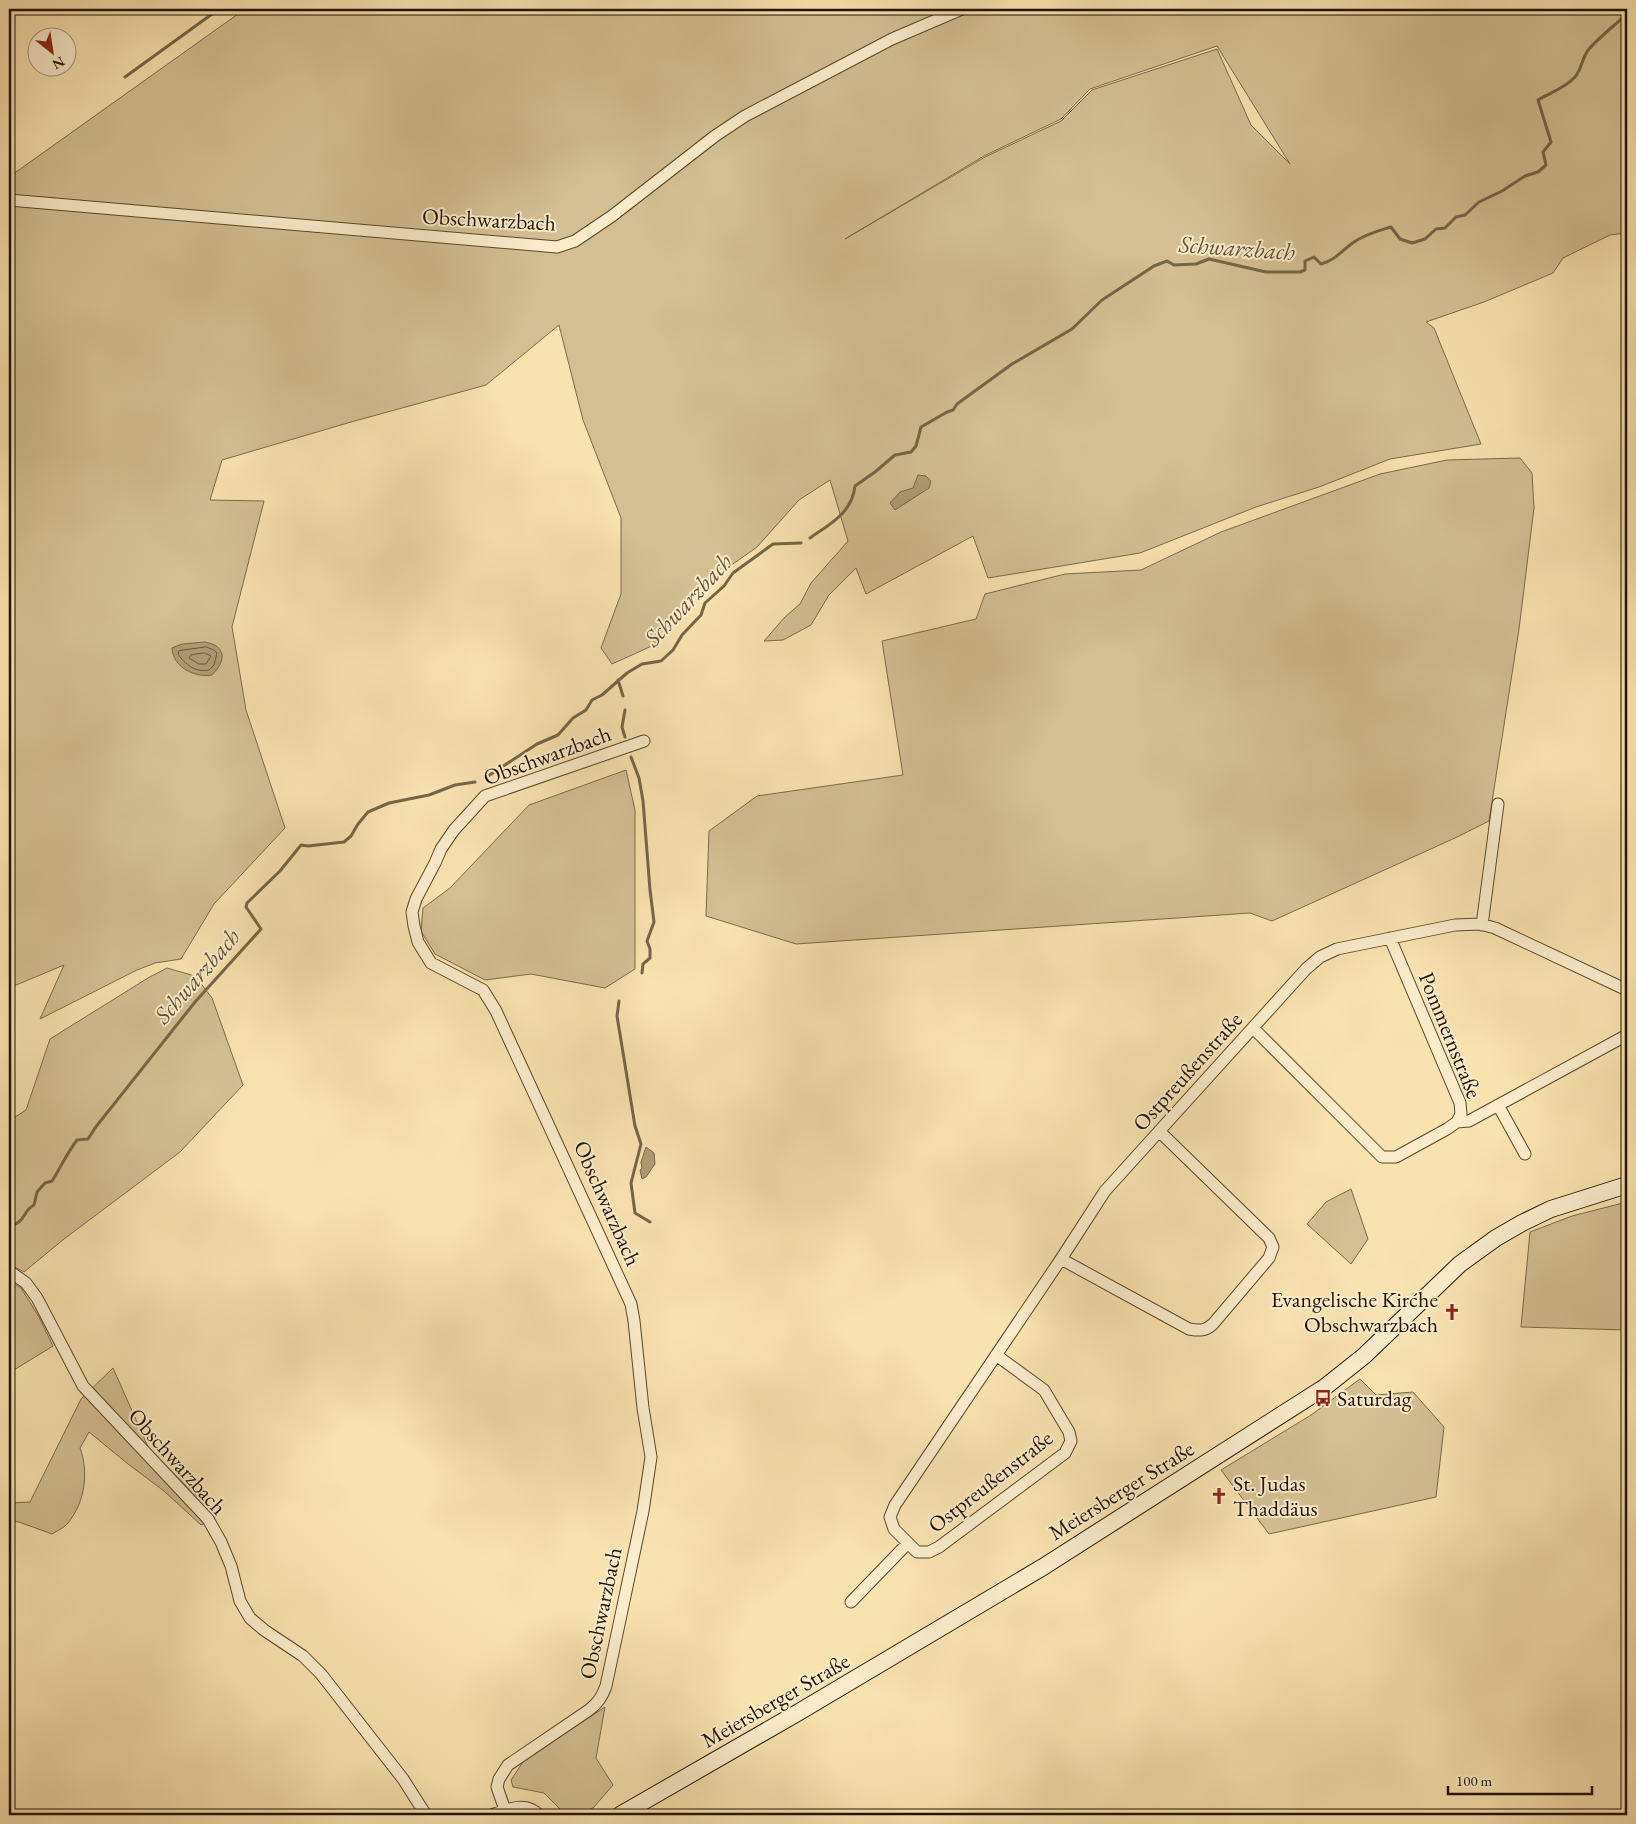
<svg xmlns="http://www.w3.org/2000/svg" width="1636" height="1824" viewBox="0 0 1636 1824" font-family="'EB Garamond',serif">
  <rect width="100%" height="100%" fill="#f8e2af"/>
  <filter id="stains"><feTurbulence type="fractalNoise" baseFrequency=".004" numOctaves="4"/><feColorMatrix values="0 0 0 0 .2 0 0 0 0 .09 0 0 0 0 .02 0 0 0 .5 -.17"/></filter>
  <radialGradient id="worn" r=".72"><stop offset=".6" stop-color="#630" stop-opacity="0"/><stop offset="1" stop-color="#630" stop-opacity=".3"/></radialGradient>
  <!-- green -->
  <path fill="#d3bf92" stroke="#7a694a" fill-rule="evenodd" d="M245,9h1382v224l-17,2 -47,23 -10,15 -69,29 -58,20 8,6 47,116 -91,15 -71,28 -63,20 -116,46 -152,25 -15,-42 -107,58 -10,-26 -27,27 -18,30 -28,15 -19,1 21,-24 15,-13 11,-21 37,-42 -18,-61 -31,20 -42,47 -58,41 -45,57 -42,19 -11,-16 20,-54v-76l-38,-98 -24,-95 -73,60 -135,37 -129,38 -12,40 54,1 -32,126 14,83 39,118 -71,76 -33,55 -26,4 -18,7 -97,49 24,-54 -55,23v-811zM1217,46l73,118 -39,-39 -34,-76 -125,41 -31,31 -76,36 -140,82 139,-83 77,-37 29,-30z
    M1520,458l12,15 2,35 -15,121 -30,192 -34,17 -183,83 -22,-8 -454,31 -90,-28 3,-85 48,-35 146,-21 -21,-134 94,-22 9,-25 80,-20 76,-4 80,-38 159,-58 67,-14z
    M626,770l9,40v159l-30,19 -74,-14 -46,6 -50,-26 -14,-23 2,-23 27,-20 79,-83z
    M167,968l28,8 17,22 31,87 -63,67 -116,87 -40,33 -15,-8v-143l17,-11 24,-71 98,-61z
    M1351,1189l17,50 -17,25 -44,-40 19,-22z
    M1627,1202v128l-106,-3 9,-95 42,-16z
    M9,1280l12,8 18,29 14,29 -44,27z
    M113,1368l36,81 68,67 -16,9 -37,-34 -36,-27 -39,-32 -9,16c9,24 5,54 -12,75 -3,4 -11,8 -16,11l-33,-12 -10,-1v-18l21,-1 51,-103z
    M1360,1379l16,16 37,-3 31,35 -8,70 -167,37 -48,-64 90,-55z
    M605,1707l-9,51 17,27 -19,22 -12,8 -18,-2 -20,-20 -31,-6 -2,-7 14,-21z"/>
  <!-- water -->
  <path fill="#af9c74" stroke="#766546" d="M918,475l8,1 5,5 -2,7 -34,22 -5,-7 10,-11 13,-4z
    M205,642c22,4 21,19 7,33 -18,3 -39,-8 -40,-27l10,-4z
    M646,1147l8,6 1,11 -9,13 -4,2 -2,-9 2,-2 -1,-6z"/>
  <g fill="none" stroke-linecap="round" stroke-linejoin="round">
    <!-- shore -->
    <path stroke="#68583b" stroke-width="1" d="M206,647l8,3 3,3 -3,12 -5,5c-14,3 -24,-6 -31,-16l1,-3z
      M205,653l6,3 -5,8h-7l-10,-6 2,-3z"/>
    <!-- stream -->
    <path stroke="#766546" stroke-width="3" d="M125,77l94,-68
      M810,538c20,-14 42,-25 45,-52l20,-14 20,-17 16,-3 5,-6 5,-19 26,-15 6,-2 4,-6 55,-40 60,-35 30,-29 52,-34 13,-5 7,4 22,-1 13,-5 57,13h34l5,-2v-9l9,-4 7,7c15,-4 20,-13 33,-22 12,-8 24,-11 37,-15l9,12 12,4 13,-4 11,-10 9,-1 11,-11 9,-2 14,-13 23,-11 23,-15 13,-4 8,-7 -3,-13 8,-10 -13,-42c12,-7 27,-12 37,-23 7,-8 7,-20 14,-28 11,-12 24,-23 37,-34l-1,-6
      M618,680l5,16
      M625,737l-3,-10 3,-17
      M631,757l8,21 4,23 7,89 4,32 -7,19 3,8v9l-7,6 -1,9
      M485,778l52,-34 21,-9 15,-17 13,-8 6,-10 10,-5 25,-22 15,-9 19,-3 12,-11 9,-15 19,-20 4,-12 19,-17 9,-13 40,-29 28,-1
      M619,1001l-2,15 18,110 6,18 -10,39 4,30 15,9
      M9,1226c18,-4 13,-15 25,-21l3,-13 8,-9 7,-2c9,-14 15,-28 25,-41l11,-1 7,-11 100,-126 66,-73 -15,-22 1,-4 33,-32 21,-26 7,1 36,-4 7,-6 7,-12 10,-12 21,-9 40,-8 26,-10 20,-3"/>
    <!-- street casing -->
    <g stroke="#57472d" stroke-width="13">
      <path id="street" d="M9,200l548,47 18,-6 37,-25 103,-80 30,-20 147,-77 70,-30
        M1482,925l16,-121
        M1253,1028l129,129h14l51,-28 10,-7 4,-8 -1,-11 -70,-165
        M1498,1105l27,49
        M1457,1122l12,-1 158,-86
        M1061,1259l128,70c11,2 16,2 24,-5l56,-66 4,-11 -4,-9 -110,-107
        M9,1271l17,12 11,15 46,88 125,133 13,23 10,24 9,35 10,17 14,12 39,26 18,18 82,105 23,36
        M996,1355l48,35 25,42 2,9 -6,12 -126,94 -10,5h-12l-23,-23 -4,-12 5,-12 166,-246 44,-68 201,-222 14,-12 17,-8 118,-24 25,-1 15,4 132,62
        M851,1602l57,-59
        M505,1810l-8,-23 2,-8 9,-14 81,-55c9,-7 13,-13 17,-24l37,-175 8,-54 -8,-49 -9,-87 -3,-17 -135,-293 -13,-21 -52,-27 -13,-21 -4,-16 -2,-14 4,-13 19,-36 6,-14 13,-19 31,-34 159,-55
        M492,1815c16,-6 34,-14 47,0"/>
    </g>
    <!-- secondary casing -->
    <g stroke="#211302" stroke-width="18">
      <path id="secondary" d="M620,1815l179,-103 244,-145 282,-180 39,-31 96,-92 36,-26 26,-15 29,-14 76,-24"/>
    </g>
    <!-- street -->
    <use href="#street" stroke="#faeccb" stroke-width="11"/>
    <!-- secondary -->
    <use href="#secondary" stroke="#faeccb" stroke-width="16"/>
  </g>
  <!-- icons -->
  <defs>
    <g id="church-bare" transform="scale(1.35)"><path d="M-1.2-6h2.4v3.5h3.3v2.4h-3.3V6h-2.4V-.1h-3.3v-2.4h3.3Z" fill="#8f2418" stroke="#faeccb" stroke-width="2.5" paint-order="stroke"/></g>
    <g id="bus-bare" transform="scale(1.35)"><path d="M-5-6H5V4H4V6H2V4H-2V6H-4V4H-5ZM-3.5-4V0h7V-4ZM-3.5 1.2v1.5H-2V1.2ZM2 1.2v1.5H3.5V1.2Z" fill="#8f2418" stroke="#faeccb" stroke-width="2.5" paint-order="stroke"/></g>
  </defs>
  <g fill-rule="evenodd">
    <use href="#church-bare" x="1452" y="1312"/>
    <use href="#bus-bare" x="1323" y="1398"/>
    <use href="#church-bare" x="1219" y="1496"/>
  </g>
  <g text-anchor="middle" stroke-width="4" stroke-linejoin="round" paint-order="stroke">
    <!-- street labels -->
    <g font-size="22" fill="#211302" stroke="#faeccb">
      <text transform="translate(489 219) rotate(3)" y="8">Obschwarzbach</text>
      <text transform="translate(547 755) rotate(-20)" y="8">Obschwarzbach</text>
      <text transform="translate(1451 1035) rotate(68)" y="8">Pommernstraße</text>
      <text transform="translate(1187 1071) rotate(-48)" y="8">Ostpreußenstraße</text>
      <text transform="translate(608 1203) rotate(66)" y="8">Obschwarzbach</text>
      <text transform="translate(178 1461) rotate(48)" y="8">Obschwarzbach</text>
      <text transform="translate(990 1481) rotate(-38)" y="8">Ostpreußenstraße</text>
      <text transform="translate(1121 1490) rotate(-32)" y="8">Meiersberger Straße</text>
      <text transform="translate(600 1613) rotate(-78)" y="8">Obschwarzbach</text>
      <text transform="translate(775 1700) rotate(-30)" y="8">Meiersberger Straße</text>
    </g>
    <!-- poi labels -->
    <g font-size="22" fill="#211302" stroke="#faeccb" text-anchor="start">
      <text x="1438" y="1307" text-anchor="end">Evangelische Kirche<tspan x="1438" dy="25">Obschwarzbach</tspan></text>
      <text x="1337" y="1406">Saturdag</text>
      <text x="1233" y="1491">St. Judas<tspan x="1233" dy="25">Thaddäus</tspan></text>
    </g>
    <!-- water labels -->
    <g font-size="24" font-style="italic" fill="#615135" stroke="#faeccb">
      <text transform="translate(1237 248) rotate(4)" y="8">Schwarzbach</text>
      <text transform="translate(688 600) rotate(-47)" y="8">Schwarzbach</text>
      <text transform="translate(197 976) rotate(-49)" y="8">Schwarzbach</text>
    </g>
  </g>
  <!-- margin -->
  <rect width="1636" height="1824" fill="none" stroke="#f8e2af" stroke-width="30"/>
  <rect x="10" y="10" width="1616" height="1804" fill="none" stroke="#211302" stroke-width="2.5"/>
  <rect x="15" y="15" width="1606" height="1794" fill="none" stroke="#211302"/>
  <!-- north arrow -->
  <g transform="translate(52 52) rotate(150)"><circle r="24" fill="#faeccb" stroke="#a3957b"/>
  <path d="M0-4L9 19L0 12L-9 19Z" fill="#8f2418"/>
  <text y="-8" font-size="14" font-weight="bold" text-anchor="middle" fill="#211302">N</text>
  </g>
  <!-- scale -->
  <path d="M1448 1786v8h144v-8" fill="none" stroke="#211302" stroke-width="2.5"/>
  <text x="1456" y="1786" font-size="15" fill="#211302" stroke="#faeccb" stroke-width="4" paint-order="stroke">100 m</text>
  <rect width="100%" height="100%" filter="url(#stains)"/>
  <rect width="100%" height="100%" fill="url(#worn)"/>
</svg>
